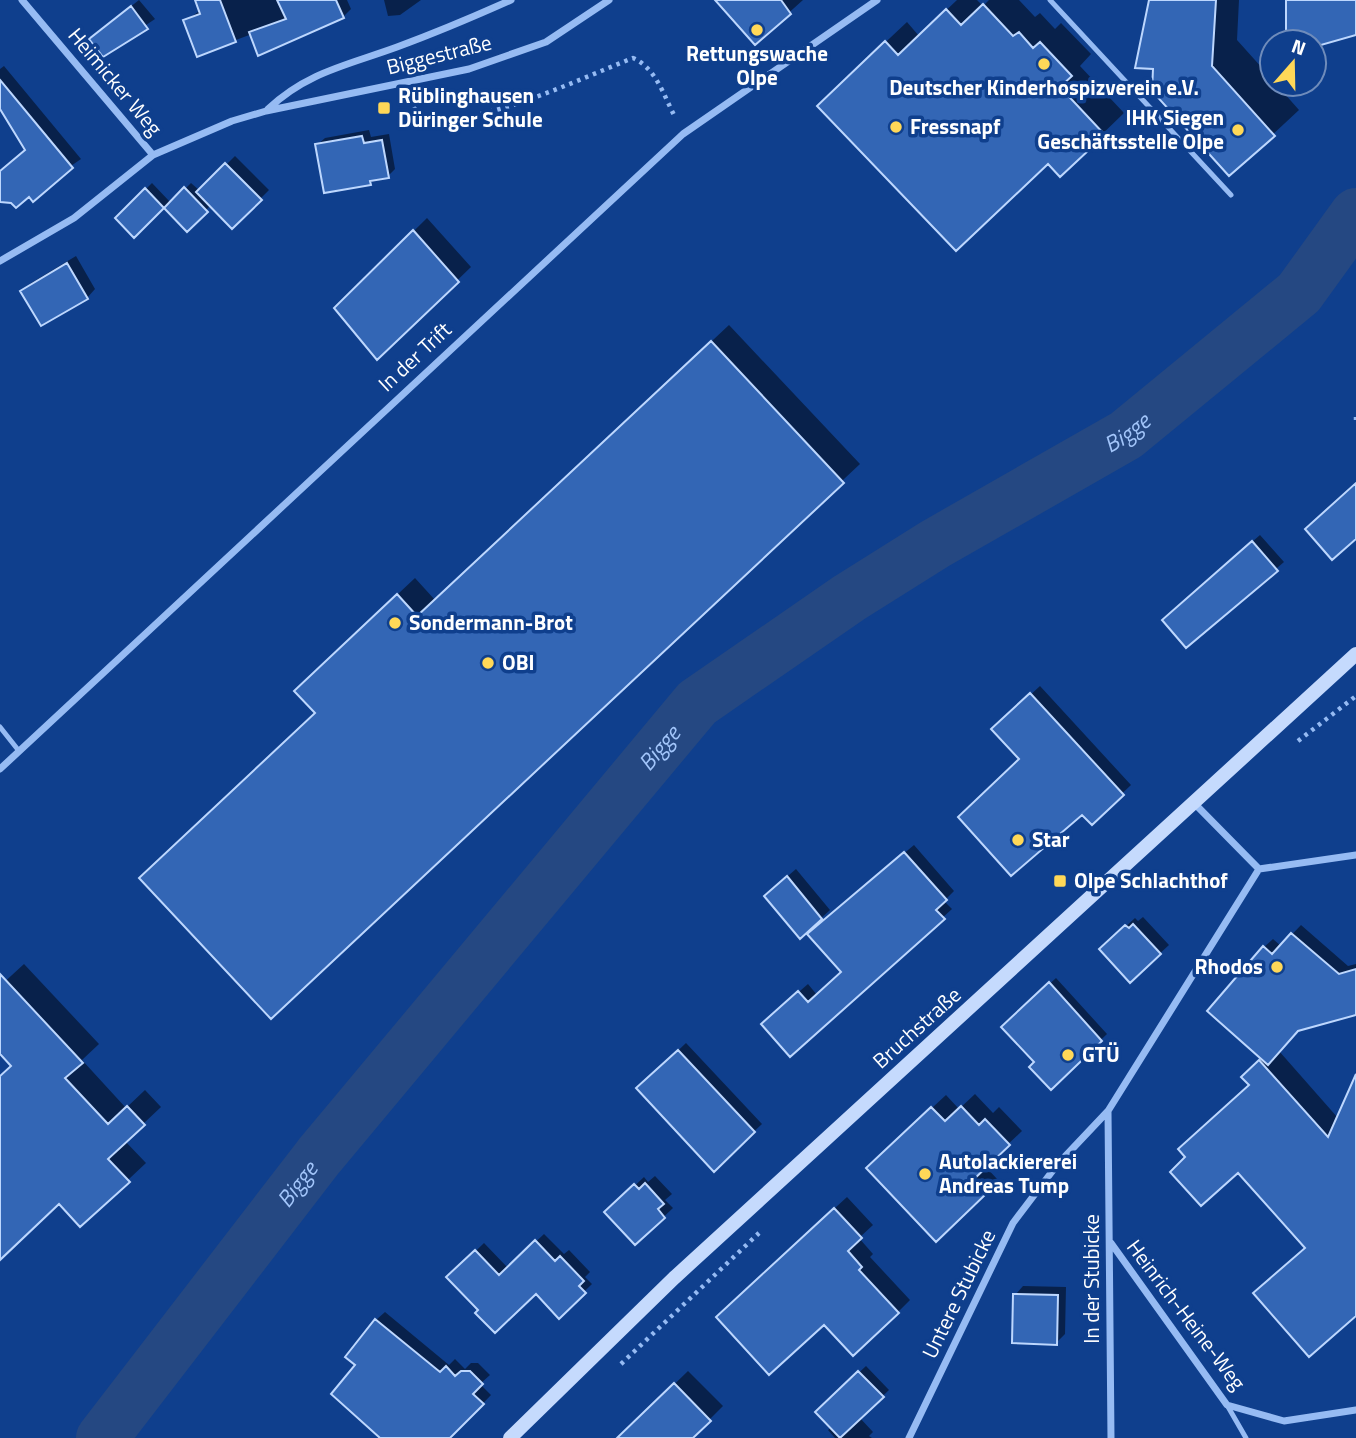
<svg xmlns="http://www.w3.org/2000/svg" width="1356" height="1438" viewBox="0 0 1356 1438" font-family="'Titillium Web',sans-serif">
  <rect width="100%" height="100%" fill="#0f3f8d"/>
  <!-- shadow -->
  <path fill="#0007" d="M139,0l16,19 -52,35 -3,-23z
    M197,0h150l4,9 -8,8 -91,17 -54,20 -13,-33 16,-11z
    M384,0h37l-21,15 -12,1z
    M731,0h72l-48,43z
    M957,0h20l6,6 6,-6h30l16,17 5,-4 15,16 6,-6 30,31 -11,12 44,47 -64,62 -12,-14 -208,-76 67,-63 12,14z
    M1151,0h88l-2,40 35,39v5h4l23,26 -69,64z
    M4,66l77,93 -52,36 -29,-8v-5l26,-33 -26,-43v-37z
    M369,130l2,7 18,-3 6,35 -7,7 -13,3 -5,4 -53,-38 8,-7z
    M235,156l34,34 -37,37 -21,-22 -24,24 -23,-23 -30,30 -17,-18 35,-35 19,20 20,-20 9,8z
    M427,218l44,49 -93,90 -42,-49z
    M76,256l19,33 -8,9 -65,-7 9,-8z
    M729,325l131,139 -588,552 45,-304 -3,-39 101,-95 20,22z
    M1260,535l24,27 -97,84 -15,-34z
    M1040,686l91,99 -39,37 -71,-64 -19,-37z
    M914,845l40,46 -10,10 8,8 -161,146 -20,-39 37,-32 9,11 26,-23 -25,-47z
    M796,869l34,41 -12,11 -43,-34z
    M1143,917l26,28 -39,36 -20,-40 25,-23 3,3z
    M1301,925l47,41 8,-2v49l-58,16 -19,22 59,67 18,-30v226l-50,-67 -55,-163 -7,-7 19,-19 1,-111 9,-8 8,7z
    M24,964l75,80 -17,16 44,48 19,-18 16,17 -36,34 21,22 -66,62 -21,-23 -59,37v-162l13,-12 -13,-13v-66z
    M1056,978l51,56 -56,54 -15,-26 -33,-35z
    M686,1043l76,81 -48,45 -67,-89z
    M975,1094l18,19 6,-6 23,24 -37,35 13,14 -13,13 -104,-38 65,-60 13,14z
    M655,1176l17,18 -7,6 8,8 -37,35 -29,-31 37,-35 4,5z
    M847,1197l26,28 -14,13 14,16 -3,3 40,43 -12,12 -74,11 -94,-19z
    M544,1234l20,20 5,-4 21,22 -5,5 7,7 -33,32 -23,-24 -55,18 -32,-33 35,-34 24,25z
    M1023,1286l43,1 -1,47 -9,9 -41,-48z
    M385,1312l64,53 6,-6 10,10 6,-6h7l12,12 -10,9 11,11 -41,43h-67l-25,-73 18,-45z
    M866,1366l23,24 -29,28 13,14 -4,4 3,2h-37l-7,-8 4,-3 -15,-15z
    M688,1371l35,35 -32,32h-72z"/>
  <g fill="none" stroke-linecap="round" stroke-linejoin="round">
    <!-- river -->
    <path stroke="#254882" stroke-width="52" id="s1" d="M102,1438l217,-282 378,-453 152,-105 86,-54 191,-109 173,-142 57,-79"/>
  </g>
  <!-- building -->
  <path fill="#3366b5" stroke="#bdd7fe" stroke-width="2" d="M195,0h25l16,42 -39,15 -14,-37 17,-6z
    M277,0h59l8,18 -86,38 -9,-24 37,-13z
    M715,0h66l10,14 -36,31z
    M1149,0h67l-4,66 63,70 -46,40 -77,-85 1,-22 -18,-1z
    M1286,0h70v35l-42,12v-5h-28z
    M983,4l30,32 6,-4 14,16 7,-6 32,34 -12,11 45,48 -45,42 -12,-13 -92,87 -139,-145 68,-65 13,14 48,-46 15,16z
    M131,6l17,23 -45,28 -14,-18z
    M0,80l73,88 -40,34 -4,-5 -13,11 -5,-5 -11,-1v-31l25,-21 -25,-41z
    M362,136l2,7 18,-3 7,38 -19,3 1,4 -47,8 -9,-49z
    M225,163l37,37 -30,29 -36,-37z
    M184,187l24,25 -21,20 -23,-24 -30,30 -19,-20 30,-30 19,20z
    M413,230l46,52 -82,78 -43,-52z
    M67,263l21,36 -47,27 -21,-35z
    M711,341l133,142 -573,536 -132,-141 176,-165 -21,-22 103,-97 20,22z
    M1356,483v56l-24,21 -27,-31z
    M1252,541l26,30 -92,77 -24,-28z
    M1030,693l94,102 -32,30 -10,-10 -71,61 -53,-59 61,-58 -28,-30z
    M904,852l43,48 -11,10 9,9 -155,138 -29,-33 37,-33 10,11 33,-30 -34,-38z
    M787,876l35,43 -22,20 -36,-43z
    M1133,924l28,30 -31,29 -31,-34 26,-24 4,3z
    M1291,933l48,41 17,-5v46l-58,16 -30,34 -61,-54 56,-65 9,8z
    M0,974l83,89 -18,15 43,46 19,-18 18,19 -37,34 22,23 -50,45 -21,-23 -59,56v-184l11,-10 -11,-12z
    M1049,982l53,59 -51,49 -22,-23 5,-5 -33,-35z
    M678,1050l77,82 -41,40 -78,-84z
    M1259,1060l69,77 28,-63v242l-47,41 -56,-64 52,-45 -67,-75 -37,33 -31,-34 15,-15 -7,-8 71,-64 -8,-8z
    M961,1106l18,19 6,-6 25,26 -37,35 13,14 -50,48 -70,-74 65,-61 14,14z
    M645,1183l19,21 -6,5 7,9 -30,27 -31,-33 30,-28 5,5z
    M834,1208l28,30 -14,13 14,16 -3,3 40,43 -46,43 -29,-31 -55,50 -53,-58z
    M535,1240l20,21 5,-5 24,25 -5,5 7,7 -27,26 -23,-25 -41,39 -20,-20 3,-3 -32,-33 29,-27 24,25z
    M1013,1294l45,1 -1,50 -45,-2z
    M375,1319l65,53 6,-6 9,10 6,-5h9l13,13 -10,10 11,10 -34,34h-70l-49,-44 24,-29 -10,-8z
    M858,1371l26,26 -44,41 -25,-26z
    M674,1383l37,38 -18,17h-76z"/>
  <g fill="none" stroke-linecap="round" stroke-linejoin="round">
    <!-- path -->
    <path stroke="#96bbf3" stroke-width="4.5" stroke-dasharray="3.5 5" stroke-linecap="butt" d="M409,100l15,23c75,-5 141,-38 209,-65 23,10 31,38 42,59
      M1356,417v3
      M1298,741l58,-45
      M621,1364l138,-131"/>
    <!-- lane -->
    <path stroke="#96bbf3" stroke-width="5" d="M1050,0l181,195
      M0,727l19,24
      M1227,1405l19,33"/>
    <!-- street -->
    <path stroke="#96bbf3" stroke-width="7" d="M22,0l131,155
      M268,109c39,-37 80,-44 129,-62 38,-14 76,-30 114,-47
      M0,261l74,-43 79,-63 79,-34 34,-10 203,-42 77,-27 63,-42
      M0,769l683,-635 194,-134
      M1195,804l64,65 97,-14
      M1111,1243l116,162 57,16 72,-11
      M909,1438l104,-215 44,-58 51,-54
      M1111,1438l-3,-327 151,-242"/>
    <!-- secondary -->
    <path stroke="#c5dafd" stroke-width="14" d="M510,1438l164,-160 682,-624"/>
  </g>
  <!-- markers -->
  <g fill="#ffd858" stroke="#0f3f8d" stroke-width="2.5">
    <circle cx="757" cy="30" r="7"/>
    <circle cx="1044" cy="64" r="7"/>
    <rect x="377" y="101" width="14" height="14" rx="3.5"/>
    <circle cx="896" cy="127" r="7"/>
    <circle cx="1238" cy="130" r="7"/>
    <circle cx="395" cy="623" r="7"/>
    <circle cx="488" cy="663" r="7"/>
    <circle cx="1018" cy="840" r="7"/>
    <rect x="1053" y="874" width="14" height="14" rx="3.5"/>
    <circle cx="1277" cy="967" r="7"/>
    <circle cx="1068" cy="1055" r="7"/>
    <circle cx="925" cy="1174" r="7"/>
  </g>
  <g text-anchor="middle" stroke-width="7" stroke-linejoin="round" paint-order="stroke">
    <!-- poi labels -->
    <g font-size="21" font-weight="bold" fill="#fff" stroke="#0f3f8d" text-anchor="start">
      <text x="757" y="61" text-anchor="middle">Rettungswache<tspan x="757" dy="24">Olpe</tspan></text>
      <text x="1044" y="95" text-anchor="middle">Deutscher Kinderhospizverein e.V.</text>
      <text x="398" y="103">Rüblinghausen<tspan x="398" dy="24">Düringer Schule</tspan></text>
      <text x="1224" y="125" text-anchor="end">IHK Siegen<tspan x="1224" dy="24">Geschäftsstelle Olpe</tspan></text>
      <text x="910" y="134">Fressnapf</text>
      <text x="409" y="630">Sondermann-Brot</text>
      <text x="502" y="670">OBI</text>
      <text x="1032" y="847">Star</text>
      <text x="1074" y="888">Olpe Schlachthof</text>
      <text x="1263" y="974" text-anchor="end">Rhodos</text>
      <text x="1082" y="1062">GTÜ</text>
      <text x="939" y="1169">Autolackiererei<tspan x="939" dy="24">Andreas Tump</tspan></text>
    </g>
    <!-- street labels -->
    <g font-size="21" fill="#fff" stroke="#0f3f8d">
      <text transform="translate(439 55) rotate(-14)" y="7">Biggestraße</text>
      <text transform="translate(115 82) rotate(50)" y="7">Heimicker Weg</text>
      <text transform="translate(415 357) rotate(-43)" y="7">In der Trift</text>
      <text transform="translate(917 1028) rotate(-42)" y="7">Bruchstraße</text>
      <text transform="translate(1092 1279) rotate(-90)" y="7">In der Stubicke</text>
      <text transform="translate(959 1294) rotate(-64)" y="7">Untere Stubicke</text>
      <text transform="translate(1186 1315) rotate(53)" y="7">Heinrich-Heine-Weg</text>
    </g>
    <!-- water labels -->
    <g font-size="23" font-style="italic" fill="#a2c5fa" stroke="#0f3f8d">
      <text dy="8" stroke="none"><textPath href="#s1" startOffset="1454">Bigge</textPath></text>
      <text dy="8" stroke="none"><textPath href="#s1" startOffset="887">Bigge</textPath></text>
      <text dy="8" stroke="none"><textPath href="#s1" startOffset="320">Bigge</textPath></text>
    </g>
  </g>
  <!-- north arrow -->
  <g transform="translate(1293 63) rotate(20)"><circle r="33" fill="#0f3f8d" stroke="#6f8cbb" stroke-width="2"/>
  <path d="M0-5L12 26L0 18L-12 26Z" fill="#ffd858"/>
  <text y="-10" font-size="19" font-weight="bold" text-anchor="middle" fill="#ffffff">N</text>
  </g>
</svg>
